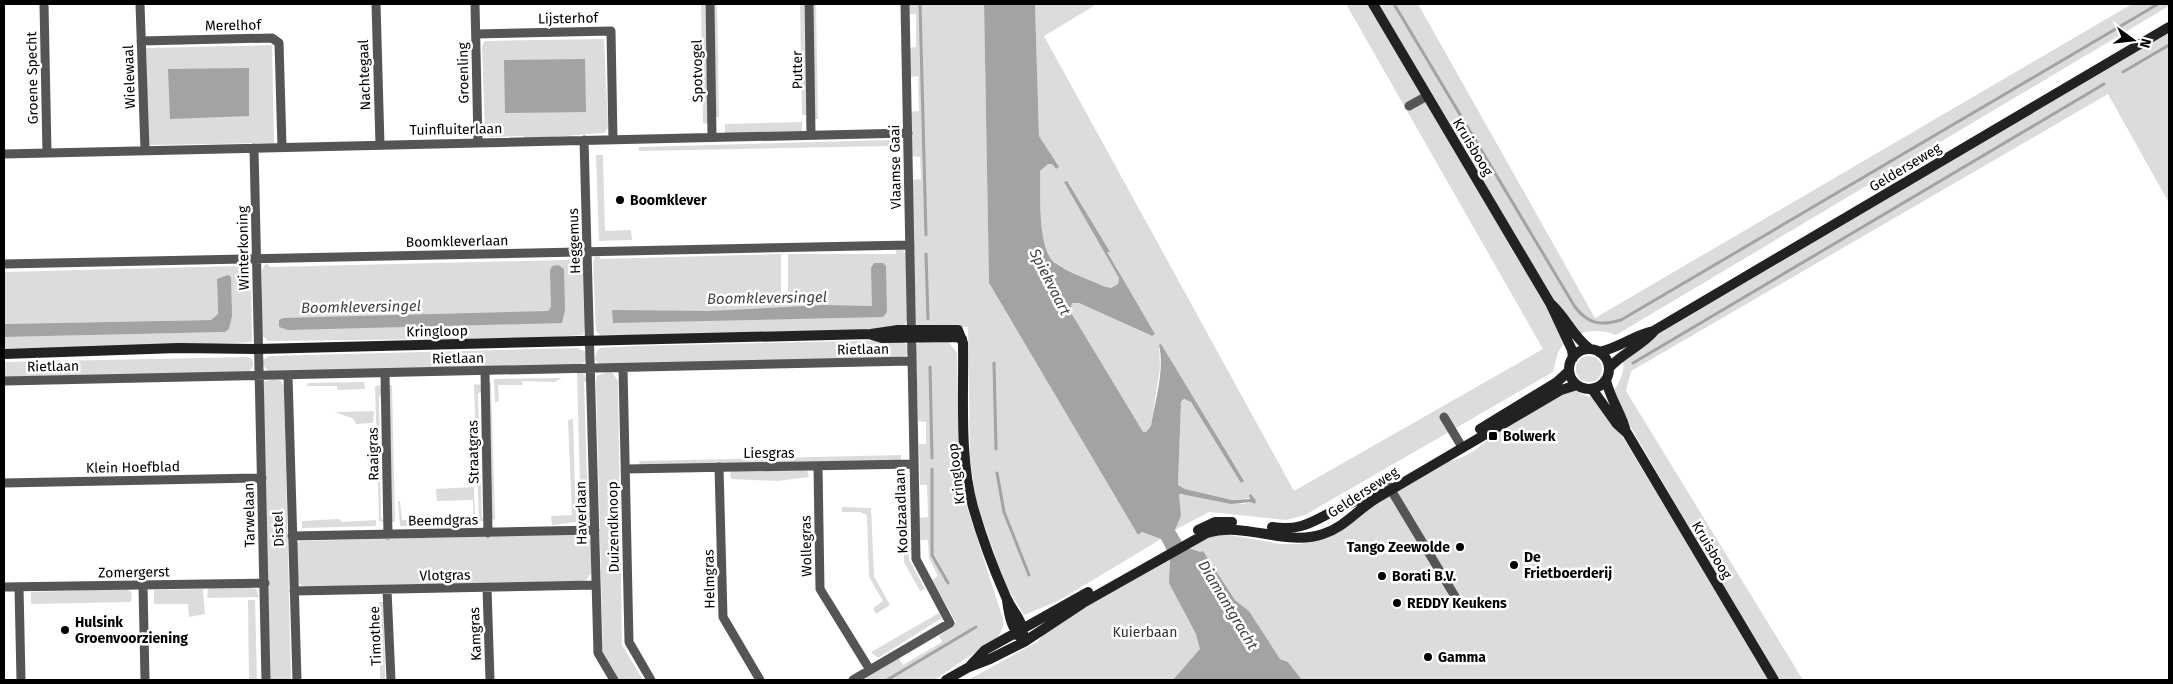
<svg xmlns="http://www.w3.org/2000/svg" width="2173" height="684" viewBox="0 0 2173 684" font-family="'Fira Sans',sans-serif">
  <rect width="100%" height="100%" fill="#fff"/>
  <!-- green -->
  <path fill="#dcdcdc" d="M701,4h4l3,120 -5,-1z
    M712,4h5l2,113h-4z
    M800,4h4l2,111h-4z
    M812,4h4l2,115h-3z
    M909,4h75l5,279 149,252 4,-3 19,7 -103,62 -34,14 -19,-31 -29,-83 -6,-43 -2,-131h-45l-6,-2 -1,-4 -4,-141 9,-1 -1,-22 -8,-1 -2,-44 9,-1 -1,-35 -8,1 -1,-29 7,-1v-33h-7z
    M1035,4h62l-53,32 250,455 249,-142 -197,-345h72l177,314 537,-314h37v2l-553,329c-19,-8 -45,-4 -56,14 -4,7 -5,16 -7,23l-248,143 -19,5 -77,-8 -34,18 6,-14 -3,-21 9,-1 56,10 8,-2 -1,-4 -18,2 -47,-11 -7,-4 3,-83 6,-3 8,8 -36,-61 1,22 -9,58 -5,6h-4l-72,-121 2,-8h7l72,33 4,-2 -91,-152 55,96 -1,6 -7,4 -8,-2c-15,-7 -36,-14 -49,-25 -17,-13 -13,-69 -14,-90l8,-7h4l4,5 2,-2 -19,-31z
    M2169,33v170l-61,-109 -477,277 -5,20 177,289h-25l-156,-268 -9,-20c7,-11 12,-20 10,-33l32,-23z
    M604,39l4,89 -4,5 -80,6v-3l-34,1 -5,-3 -3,-88 3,-5z
    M272,45l2,98 -126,2 -2,-97z
    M802,122v9l-77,3v-10z
    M891,140v6l-252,5v-4z
    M596,155h7l2,76 26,-1 1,10 -33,1z
    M896,248l6,1 4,5 1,66 -3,6 -14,3 -256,7 -34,-1 -4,-4 -3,-69 2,-5 4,-1 2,3 180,-5v40h7v-40h108z
    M578,258l7,4v66l-2,7 -47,3 -268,3 -6,-6v-65l4,-7 4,4 297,-7z
    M243,263l6,3 2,5 1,71 -80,4 -168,3v-12l221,-5 4,-3 1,-4 -13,-46 1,35 -7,6 -207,4v-52l234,-6z
    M898,340l8,4 3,6 -3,6 -6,2 -301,6 -4,-4 1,-7 4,-5 33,-2z
    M922,341h26l9,12 2,96 3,42 41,128v8l-5,10 -64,43h-71l36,-22 4,7 39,-23 -3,-6 15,-10 2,-4 -24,-42 6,-4 -9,-18 -1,-18h-8l-1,-22 9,-1 -1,-32h-7l-1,-41h7v-22l-8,-1 -2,-68v-8z
    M577,348l8,3 2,5 -3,6 -5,4 -310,6 -7,-8 2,-5 5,-3z
    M1576 369a13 13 0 1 1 26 0a13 13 0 1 1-26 0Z
    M247,357l5,2c2,7 1,9 -5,14l-243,5v-16z
    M582,372l6,9 -4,1 4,130 3,1v7l-4,5 -6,1 -4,-153z
    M607,372h5l6,9 4,264 21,35h-24l-16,-28 -7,-271 1,-5z
    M562,378l-8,4 -32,-1 1,4h-25l1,16 -4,1 -1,-23z
    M273,379l8,2 3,6 7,293h-21l-7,-292 1,-6z
    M364,382l1,7 -28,1v-4h-30l1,-3z
    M489,383h2l4,136 -4,1z
    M474,384l7,1 1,7 -4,1 4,125h3v3h-6z
    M382,385l1,10 -4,2 2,121 4,4 -6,-1 -4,-135z
    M389,385h3l3,137h-3z
    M1572,389l14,7 9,1 29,42 145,241h-467l-14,-18 -8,-3 -31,-48 -14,-11 -32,-49 -3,2 -15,-6 28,-15 67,12h20l19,-5 36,-18 18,-16 76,-44c24,-4 37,-22 56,-34 21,-13 44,-25 67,-38z
    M374,411l-1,12 -17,1 -2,-5 -19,-7z
    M573,419l3,103 -24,3 -1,-9 21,-1 -4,-95z
    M901,455v6l-261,5 -1,-5z
    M807,470l2,7 -32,4 -46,-2 -1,-8z
    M903,473l5,3 1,83 16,30 -5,2 -16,-29z
    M474,487l1,38 -75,1 -2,-25h2l2,19 71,-1v-19l-36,1 -1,-12z
    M842,507l29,1 3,68 16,29 -14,9 -3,-6 10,-7 -14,-24 -2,-62 -7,-3h-18z
    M339,519l3,3 34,-2v6l-74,2v-7z
    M585,534l6,7v33l-5,6 -5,1 -276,6 -8,-5 -1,-38 5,-3z
    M1170,556l-1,14 39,85 -28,25h-212l69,-38 15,-17z
    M246,587l10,2 3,8 -52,1 1,-10z
    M127,589l5,4 -1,9 -100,2v-12z
    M203,589l2,25 -16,3 -1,-13h-34v-14z
    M248,600h7l2,80h-8z
    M379,602h5l1,78h-5z
    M939,613l3,5 -64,40 -7,-6z"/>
  <!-- water -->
  <path fill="#a3a3a3" d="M984,4h51l4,132 20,31 -3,2 -4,-5h-4l-8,7c1,21 -3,76 14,91 13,10 34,17 49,24l8,2 7,-4 1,-6 -55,-96 3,-1 43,71h-3l48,82 -3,2 -73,-33h-7l-2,8 73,121h3l5,-6c4,-25 14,-56 8,-81l2,-1 83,137 -3,2 -50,-81 -7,-3 -3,3 -3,83 7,4 47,11 18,-1 -1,-4 2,-1 5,7 -1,3 -4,-2 -20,2 -50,-10 -2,1 2,21 -6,14 10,17 15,5 3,-1 32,49 14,11 31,48 8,3 14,18h-129l27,-31 -4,-15 -27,-51 1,-27 -9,-17 -19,-7 -4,3 -149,-252z
    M585,59l1,53 -81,1 -1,-53z
    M249,68v48l-79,3 -2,-50z
    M874,263h9l3,3 1,46 -4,5 -270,6 -1,-13 97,1 115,-6 48,1 -1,-38z
    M558,265l6,4 1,41 -3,13 -274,7 -9,-3v-7l4,-2 265,-7 3,-4 -1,-36 2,-5z
    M228,275l3,2 1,39 -3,13 -4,3 -221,5v-13l207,-4 7,-6 -1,-35z"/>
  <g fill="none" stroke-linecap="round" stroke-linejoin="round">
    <!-- stream -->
    <path stroke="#a3a3a3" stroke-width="3" d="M920,4l6,231
      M1394,4l181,303c13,17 26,19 46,13l537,-316
      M2123,72l46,-27
      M926,254l2,65
      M994,363l2,86
      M1633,363l471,-279
      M930,367l2,91
      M932,469v86l16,28
      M997,473l7,39 25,63
      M887,680l89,-53"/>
    <!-- street -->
    <path stroke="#555" stroke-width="9" d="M44,4l3,149
      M140,4l5,146
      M376,4l4,141
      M475,4l3,139
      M710,4l2,133
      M809,4l2,131
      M476,34l135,-3 2,109
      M141,41l131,-3 7,5 3,104
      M1409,106l18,-10
      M584,140l14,513 16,27
      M254,148l12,532
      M4,154l904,-21
      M4,264l906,-19
      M623,368l6,274 22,38
      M485,371l3,162
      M385,373l3,162
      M288,376l9,304
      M4,381l908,-20
      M1444,417l18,30
      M719,467l4,150 37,63
      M818,467l2,122 50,81
      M625,469l289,-5
      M4,483l258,-5
      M1388,485l71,118
      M292,536l303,-6
      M143,586l2,94
      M4,587l261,-4
      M19,587l2,93
      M487,588l3,92
      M387,590l4,90
      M294,591l302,-6
      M853,680l97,-57 -34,-64 -11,-555"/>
    <!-- secondary -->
    <path stroke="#222" stroke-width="10" d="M1373,4l177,299 22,47 1,8
      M1551,304c15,13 22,33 39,45
      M872,335l10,3 74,-1 6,2
      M1569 369a20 20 0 1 1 40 0a20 20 0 1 1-40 0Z
      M1599,352c20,-4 35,-17 55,-21
      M4,354l174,-6 79,1 614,-15 27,-4h60l5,13c1,52 -4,114 10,164 9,31 20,61 33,90 9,20 17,20 18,45 -12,-12 -15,-25 -17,-42
      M1609,368c13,-15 33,-22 46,-38l514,-303
      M1606,380c4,19 16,34 20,52
      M1592,389l25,35 10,9 147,247
      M1480,429l77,-47 12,-11
      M1272,527c32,5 43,-8 70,-20 12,-6 25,-9 36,-16
      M1198,530l17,-8h17
      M971,665l14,-15 103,-58
      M946,680l23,-13 21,-8 34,-17 59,-39 124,-70c38,-12 79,14 116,1 22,-7 35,-25 54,-36 61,-36 122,-72 184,-108l16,-5"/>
  </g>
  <!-- markers -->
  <g fill="#000" stroke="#fff" stroke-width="2">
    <circle cx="620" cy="200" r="5"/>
    <rect x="1488" y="431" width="10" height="10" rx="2.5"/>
    <circle cx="1460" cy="547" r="5"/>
    <circle cx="1514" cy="565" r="5"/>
    <circle cx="1382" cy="576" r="5"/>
    <circle cx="1397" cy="603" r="5"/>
    <circle cx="65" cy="630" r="5"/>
    <circle cx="1428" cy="657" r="5"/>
  </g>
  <g text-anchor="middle" stroke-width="5" stroke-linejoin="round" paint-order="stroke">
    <!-- street labels -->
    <g font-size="14" fill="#000" stroke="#fff">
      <text transform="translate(568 18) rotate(-1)" y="5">Lijsterhof</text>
      <text transform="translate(233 25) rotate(-1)" y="5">Merelhof</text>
      <text transform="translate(797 70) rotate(-91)" y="5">Putter</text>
      <text transform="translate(697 71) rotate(-91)" y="5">Spotvogel</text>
      <text transform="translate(463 73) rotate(-91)" y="5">Groenling</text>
      <text transform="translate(364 75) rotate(-92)" y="5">Nachtegaal</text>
      <text transform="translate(129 77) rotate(-92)" y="5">Wielewaal</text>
      <text transform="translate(32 78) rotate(-91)" y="5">Groene Specht</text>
      <text transform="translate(456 129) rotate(-1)" y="5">Tuinfluiterlaan</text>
      <text transform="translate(1473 147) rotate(59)" y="5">Kruisboog</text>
      <text transform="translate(895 167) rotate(-91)" y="5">Vlaamse Gaai</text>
      <text transform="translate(1905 167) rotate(-31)" y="5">Gelderseweg</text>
      <text transform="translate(457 241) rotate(-1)" y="5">Boomkleverlaan</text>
      <text transform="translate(574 241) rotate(-92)" y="5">Heggemus</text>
      <text transform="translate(243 248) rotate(-91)" y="5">Winterkoning</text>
      <text transform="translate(437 331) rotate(-1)" y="5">Kringloop</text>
      <text transform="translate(863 349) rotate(-1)" y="5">Rietlaan</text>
      <text transform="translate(458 358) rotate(-1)" y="5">Rietlaan</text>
      <text transform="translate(53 366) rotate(-1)" y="5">Rietlaan</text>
      <text transform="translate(473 452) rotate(-91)" y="5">Straatgras</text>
      <text x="769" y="458">Liesgras</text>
      <text transform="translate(373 454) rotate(-91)" y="5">Raaigras</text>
      <text transform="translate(133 467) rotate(-1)" y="5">Klein Hoefblad</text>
      <text transform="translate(956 474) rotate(-97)" y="5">Kringloop</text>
      <text transform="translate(1363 492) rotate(-33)" y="5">Gelderseweg</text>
      <text transform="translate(901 511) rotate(-92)" y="5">Koolzaadlaan</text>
      <text transform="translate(581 513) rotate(-91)" y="5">Haverlaan</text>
      <text transform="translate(249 515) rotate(-91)" y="5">Tarwelaan</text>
      <text transform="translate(443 520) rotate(-1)" y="5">Beemdgras</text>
      <text transform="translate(613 527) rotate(-91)" y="5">Duizendknoop</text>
      <text transform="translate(278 529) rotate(-92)" y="5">Distel</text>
      <text transform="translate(806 546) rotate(-91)" y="5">Wollegras</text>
      <text transform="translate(1712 550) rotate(59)" y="5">Kruisboog</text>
      <text transform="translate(134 572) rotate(-1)" y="5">Zomergerst</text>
      <text transform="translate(445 575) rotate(-1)" y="5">Vlotgras</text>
      <text transform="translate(709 579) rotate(-91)" y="5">Helmgras</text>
      <text transform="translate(475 634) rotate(-92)" y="5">Kamgras</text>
      <text transform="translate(375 636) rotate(-92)" y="5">Timothee</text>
    </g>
    <!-- poi labels -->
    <g font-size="14" font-weight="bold" fill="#000" stroke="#fff" text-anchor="start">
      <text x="630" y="205">Boomklever</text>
      <text x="1503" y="441">Bolwerk</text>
      <text x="1450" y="552" text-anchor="end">Tango Zeewolde</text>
      <text x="1524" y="562">De<tspan x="1524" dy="16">Frietboerderij</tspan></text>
      <text x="1392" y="581">Borati B.V.</text>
      <text x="1407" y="608">REDDY Keukens</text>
      <text x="75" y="627">Hulsink<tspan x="75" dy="16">Groenvoorziening</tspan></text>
      <text x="1438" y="662">Gamma</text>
    </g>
    <!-- park labels -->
    <g font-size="14" fill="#333" stroke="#fff">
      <text x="1145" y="637">Kuierbaan</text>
    </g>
    <!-- water labels -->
    <g font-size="15" font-style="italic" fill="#444" stroke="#fff">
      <text transform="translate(1050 282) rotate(63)" y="5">Spiekvaart</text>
      <text transform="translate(767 298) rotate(-1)" y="5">Boomkleversingel</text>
      <text transform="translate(361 307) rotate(-1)" y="5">Boomkleversingel</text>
      <text transform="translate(1228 605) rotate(59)" y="5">Diamantgracht</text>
    </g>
  </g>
  <!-- border -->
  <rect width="2173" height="684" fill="none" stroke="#000000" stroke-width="10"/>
  <!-- north arrow -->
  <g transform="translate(2133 40) rotate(105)" stroke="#ffffff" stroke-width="4" paint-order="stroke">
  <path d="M0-4L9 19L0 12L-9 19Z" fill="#000000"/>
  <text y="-8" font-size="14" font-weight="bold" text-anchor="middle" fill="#000000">N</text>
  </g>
</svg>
